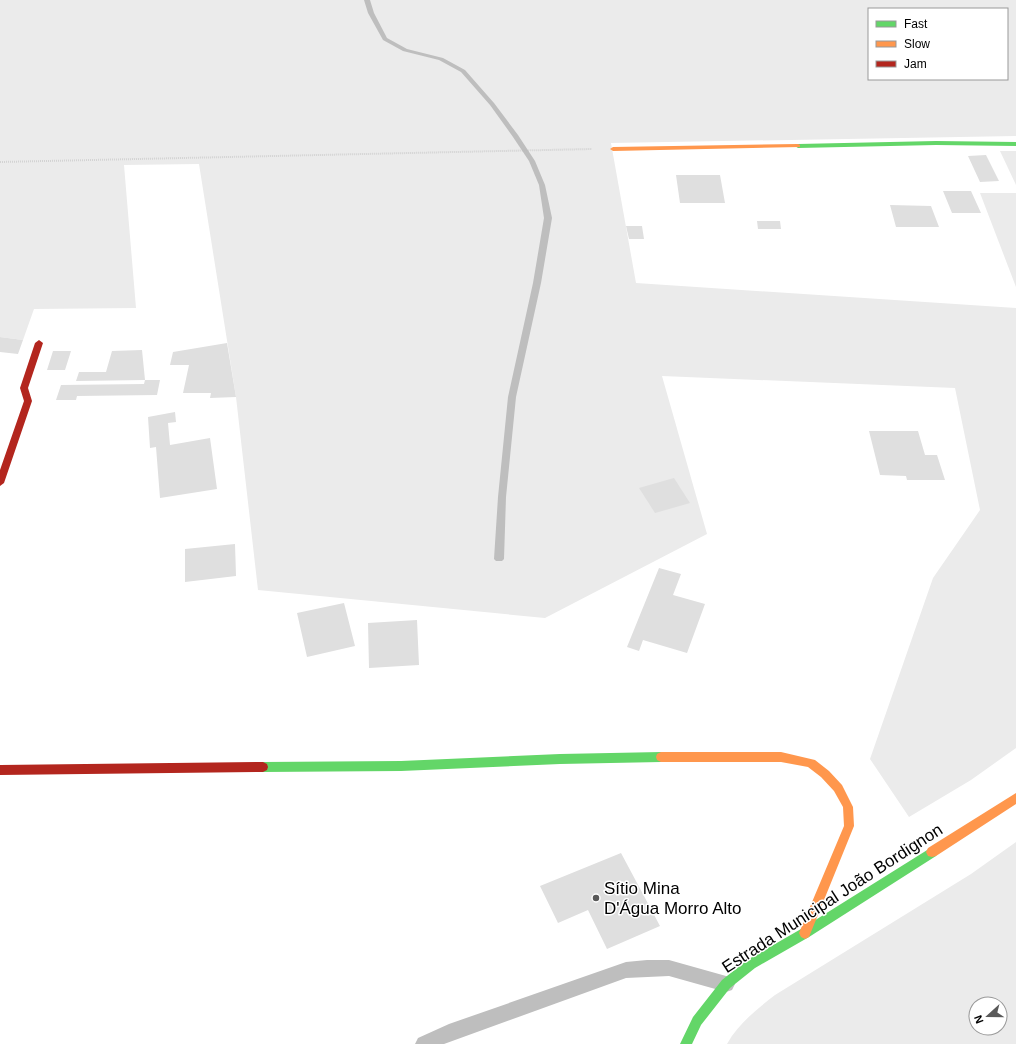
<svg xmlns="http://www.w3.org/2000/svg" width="1016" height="1044" viewBox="0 0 1016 1044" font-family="Arial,sans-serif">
  <rect width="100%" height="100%" fill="#fff"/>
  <!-- green -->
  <path fill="#ebebeb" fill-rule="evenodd" d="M0,0h1016v136l-405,7 25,140 380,25v440l-45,32 -62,37 -39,-58 63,-181 47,-68 -25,-122 -293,-12 45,158 -162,84 -287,-28 -22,-193 -37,-233 -75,1 12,143 -102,1 -11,31 -23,-3zM869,9h138v70h-138z
    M1000,151h16v34z
    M980,193h36v94z
    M1016,842v202h-289c11,-20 30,-35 48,-49l196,-121zM976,1004h24v24h-24z"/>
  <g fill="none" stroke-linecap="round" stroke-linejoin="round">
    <!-- stream -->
    <path fill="#bebebe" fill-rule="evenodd" d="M364,0h6l4,13 13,25 20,11 36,9 22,12 29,33 24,32 17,26 10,24 7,33 -11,65 -25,114 -10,100 -2,62 -2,2h-6l-2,-2 4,-62 10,-100 25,-114 11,-65 -5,-33 -10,-24 -16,-24 -23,-32 -29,-33 -22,-12 -36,-9 -20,-11 -15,-27z"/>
  </g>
  <!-- building -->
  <path fill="#dfdfdf" d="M986,155l13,26 -19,1 -12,-26z
    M676,175h44l5,28h-45z
    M943,191h28l10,22h-29z
    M890,205l41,1 8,21h-43z
    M757,221h23l1,8h-23z
    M626,226h16l2,13h-15z
    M0,337l23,3 -5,14 -18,-2z
    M227,343l9,54 -26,1 1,-5h-28l6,-28h-19l3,-13z
    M142,350l3,30 -69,1 3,-9h27l6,-21z
    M53,351h18l-6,19h-18z
    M145,380h15l-3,15 -80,1 -1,4h-20l5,-15 83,-1z
    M175,412l1,10 -8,1 2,22 40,-7 7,51 -57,9 -4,-51 -6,1 -2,-31z
    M869,431h49l7,24h12l8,25h-38l-1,-4 -26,-1z
    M674,478l16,25 -35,10 -16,-25z
    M235,544l1,32 -51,6v-33z
    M659,568l22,6 -8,21 32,9 -18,49 -44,-13 -4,11 -12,-4z
    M344,603l11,43 -48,11 -10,-44z
    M417,620l2,45 -50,3 -1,-45z
    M621,853l39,73 -53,23 -19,-39 -30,13 -18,-37z"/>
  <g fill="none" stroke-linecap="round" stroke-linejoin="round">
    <!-- path -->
    <path stroke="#b9b9b9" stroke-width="2" stroke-dasharray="0.5 1.5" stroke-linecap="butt" d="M0,162l592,-13"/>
    <!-- lane -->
    <path fill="#bebebe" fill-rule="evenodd" d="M647,960h22l57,16 6,2 3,6 -3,6 -6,2 -57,-16 -43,2 -182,66h-29l3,-6 31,-14 177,-62z"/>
    <!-- fast -->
    <path fill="#63d668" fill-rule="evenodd" d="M936,141l80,1v4l-80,-1 -138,3 -3,-2 3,-2z
      M661,752l4,2 1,3 -1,3 -4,2 -101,2 -159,7 -138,1 -4,-2 -1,-3 1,-3 4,-2 138,-1 159,-7z
      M932,847l4,1 2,4 -2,4 -127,81 -54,31 -25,20 -29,37 -9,19h-12l13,-27 29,-37 25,-20 54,-31z"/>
    <!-- slow -->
    <path fill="#ff974d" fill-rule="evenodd" d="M798,144l2,1v2l-187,4 -3,-2 3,-2z
      M661,752h120l34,8 14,11 13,14 11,22 1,19 -45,111 -4,2 -4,-2 -2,-4 45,-107 -1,-19 -9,-16 -13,-14 -13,-10 -27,-5h-120l-4,-2 -1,-3 1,-3z
      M1016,793v11l-80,52 -4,1 -4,-1 -2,-4 2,-4z"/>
    <!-- jam -->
    <path fill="#b3261e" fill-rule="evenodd" d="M39,340l4,3 -15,45 4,13 -28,82 -4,3v-16l24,-69 -4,-13 15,-45z
      M263,762l4,2 1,3 -1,3 -4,2 -263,3v-10z"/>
  </g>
  <!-- markers -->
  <circle fill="#595959" stroke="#fff" stroke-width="1.5" cx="596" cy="898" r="4"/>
  <g text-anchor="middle" stroke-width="3" stroke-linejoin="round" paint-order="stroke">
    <!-- near-poi labels -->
    <g font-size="17" fill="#000" stroke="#fff" text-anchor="start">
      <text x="604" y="894">Sítio Mina<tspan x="604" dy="20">D'Água Morro Alto</tspan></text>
    </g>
    <!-- near-street labels -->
    <g font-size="17" fill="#000" stroke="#fff">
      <text transform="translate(832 898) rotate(-33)" y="6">Estrada Municipal João Bordignon</text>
    </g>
  </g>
  <!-- legend -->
  <rect x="868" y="8" width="140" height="72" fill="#ffffff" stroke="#999999"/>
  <rect x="876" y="21" width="20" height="6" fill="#63d668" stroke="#999999"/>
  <text x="904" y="28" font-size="12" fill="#000000">Fast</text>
  <rect x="876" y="41" width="20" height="6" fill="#ff974d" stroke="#999999"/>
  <text x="904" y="48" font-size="12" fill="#000000">Slow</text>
  <rect x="876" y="61" width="20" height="6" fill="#b3261e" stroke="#999999"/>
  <text x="904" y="68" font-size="12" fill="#000000">Jam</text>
  <!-- north arrow -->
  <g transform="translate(988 1016) rotate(249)"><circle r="19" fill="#ffffff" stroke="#999999"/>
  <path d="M0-3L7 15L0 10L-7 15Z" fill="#595959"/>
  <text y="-6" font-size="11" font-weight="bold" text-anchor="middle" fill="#000000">N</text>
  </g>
</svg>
